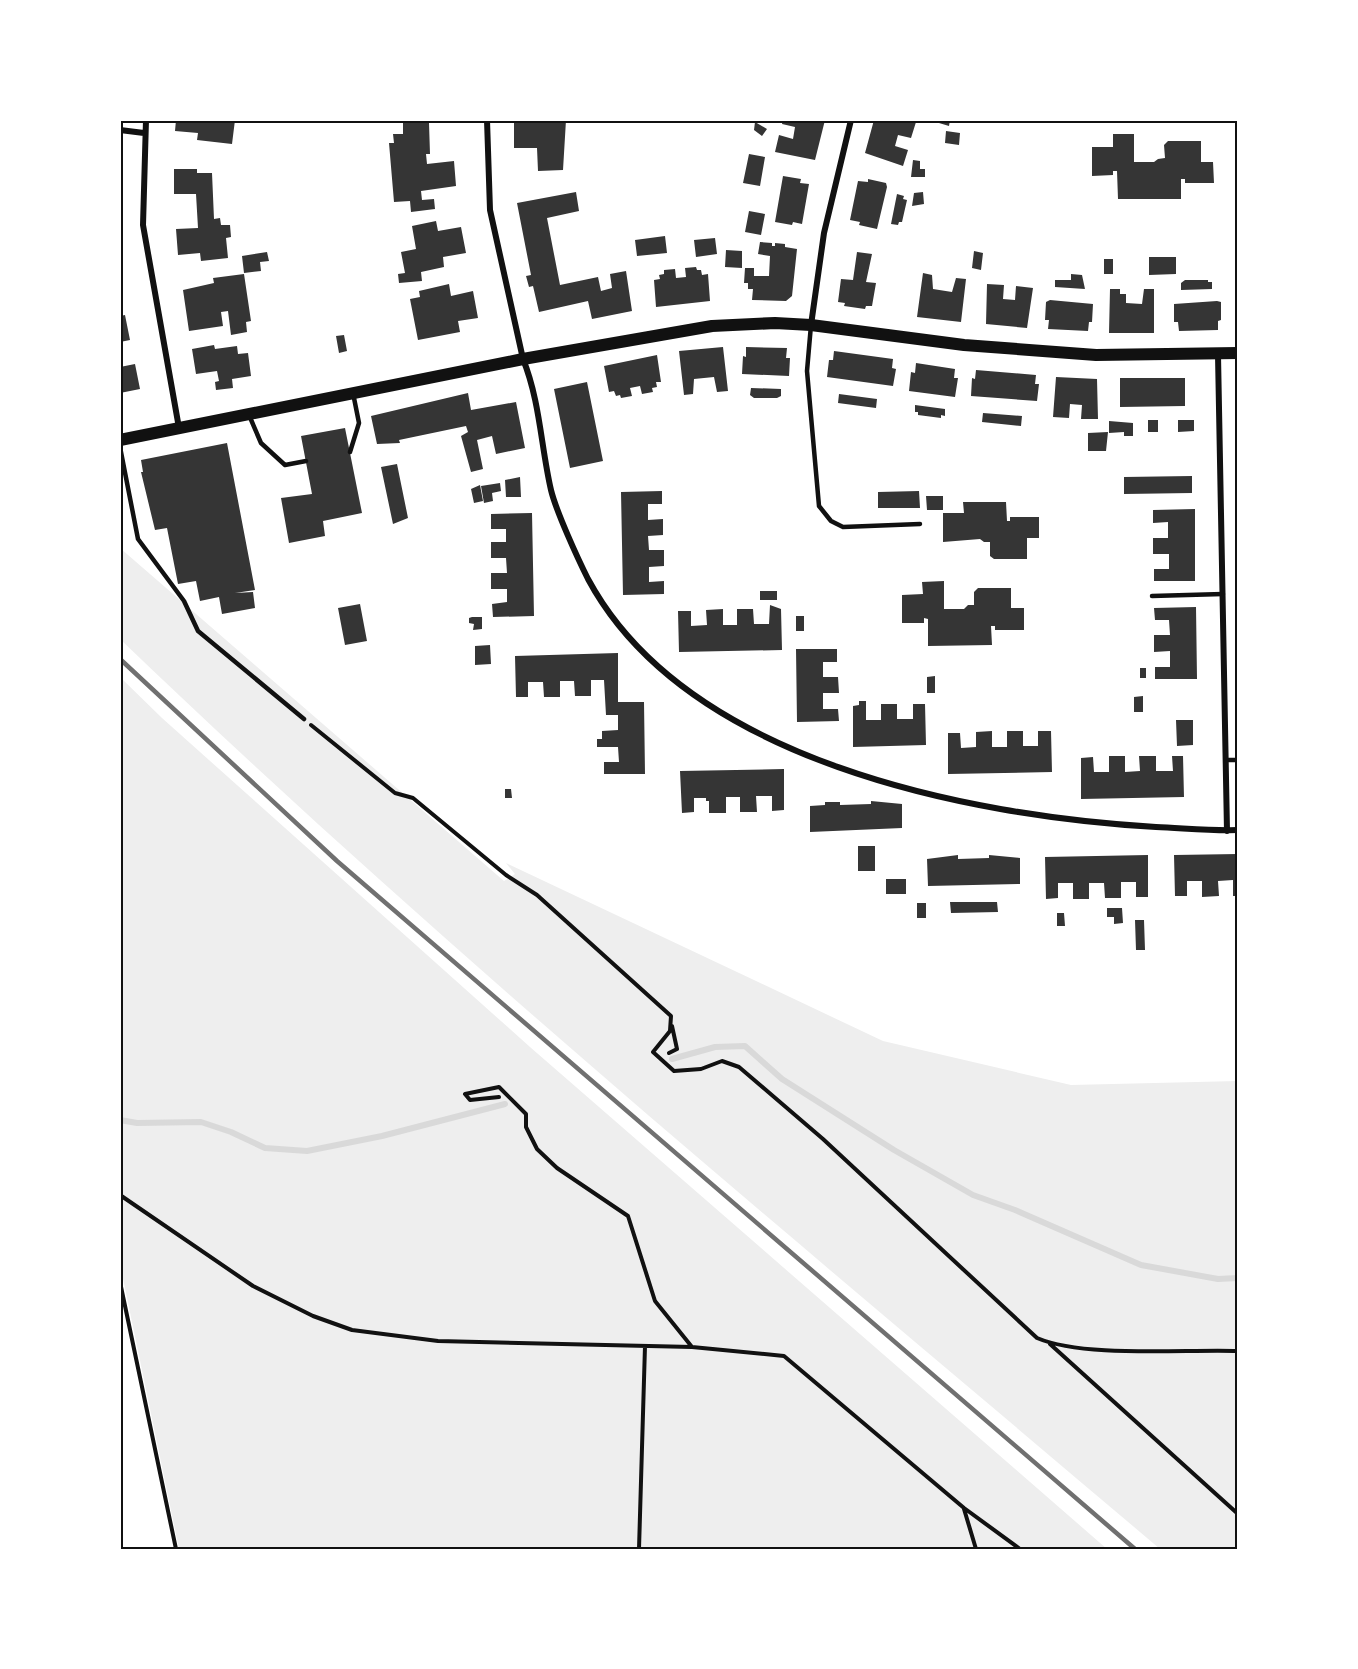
<svg xmlns="http://www.w3.org/2000/svg" width="1358" height="1669" viewBox="0 0 1358 1669" font-family="'Titillium Web',sans-serif">
  <rect width="100%" height="100%" fill="#fff"/>
  <!-- green -->
  <path fill="#eee" d="M120,548l384,333 11,-7 -9,-11 377,178 188,44 167,-4v468h-78c-351,-298 -708,-591 -1040,-910z
    M120,677l42,41 368,329 577,502h-928l-59,-285z"/>
  <g fill="none" stroke-linecap="round" stroke-linejoin="round">
    <!-- stream -->
    <path stroke="#d9d9d9" stroke-width="6" d="M672,1059l43,-12 30,-1 37,33 112,71 79,45 42,15 126,55 77,14 20,-1
      M120,1120l17,3 64,-1 30,10 34,16 42,3 75,-15 123,-32"/>
  </g>
  <!-- building -->
  <path fill="#353535" d="M176,120h59l-3,24 -35,-4 1,-7 -23,-2z
    M403,120h50v3h-24l1,31h-4l1,10 27,-3 2,25 -35,5 1,9 12,-1 1,10 -24,3 -1,-11 -16,1 -5,-59h5l-1,-9h10z
    M538,120h28l-3,50 -25,1 -1,-23h-23v-25l24,-1z
    M783,120h42l-10,40 -40,-8 4,-17 14,4 2,-12 -13,-3z
    M874,120l42,2 -5,16 -13,-3 -3,11 13,4 -5,16 -38,-13z
    M929,120h21l-1,6z
    M755,122l12,7 -5,7 -8,-6z
    M946,131l14,2 -1,12 -14,-2z
    M1113,134h21v28h20l4,-3 7,-1 -1,-13 4,-4h33v21h12l1,21h-29v-4h-4v20h-63l-1,-28h-4v4l-21,1v-29h21z
    M749,154l16,3 -5,29 -17,-3z
    M913,160l7,1v8h5v8h-14z
    M174,169h23v4h15l2,46 6,-1 1,7h9l1,12 -5,1 2,20 -27,3 -1,-8 -22,2 -2,-26 22,-1 -2,-34h-22z
    M783,176l18,3 -1,4 9,1 -7,40 -9,-2 -1,3 -17,-3z
    M868,179l18,4 1,4 -10,42 -18,-4 1,-3 -10,-2 8,-39 10,1z
    M576,192l3,19 -32,7 13,67 38,-8 3,14 11,-3 -2,-14 16,-3 6,40 -40,8 -4,-18 -49,11 -6,-26 -4,1 -3,-11 5,-1 -14,-72z
    M923,192l1,12 -12,2 2,-13z
    M897,194l7,2 -1,3 4,1 -5,22h-3l-1,3 -7,-1z
    M749,211l16,3 -4,21 -16,-3z
    M436,221l2,10 23,-4 5,26 -23,4 1,10 -23,5 1,9 -23,2 -1,-9 7,-1 -4,-21 15,-3 -4,-23z
    M665,236l2,17 -30,3 -2,-16z
    M715,238l2,16 -21,3 -2,-17z
    M760,242l12,1v3h3v-3l10,1v3l12,2 -5,47 -6,5 -34,-1 1,-11h-5v-6h-4l1,-15h9v8h15l1,-20 -12,-2z
    M726,250l16,1v17l-17,-1z
    M974,251l9,2 -2,17 -9,-2z
    M267,252l2,9 -9,1 1,9 -17,2 -2,-17z
    M857,252l15,2 -6,28 10,1 -4,23h-6l-1,3 -21,-3 1,-3 -7,-1 3,-23 12,1z
    M1149,257h27v17l-27,1z
    M1104,259h9v15h-9z
    M696,267l1,3h4l1,5 6,-1 2,27 -54,6 -2,-27 6,-1 -1,-4 5,-1v-4l11,-1 1,9 10,-1 -1,-9z
    M923,273l9,2 1,14 19,3 4,-14 10,1 -5,43 -44,-5z
    M244,274l7,47 -5,1 1,10 -16,3 -3,-24 -7,1 2,14 -34,5 -6,-41 31,-7 -1,-5z
    M1071,274l11,1 3,14 -30,-2v-7h16z
    M1185,280h23v2h4v7l-31,1v-7z
    M449,284l2,12 22,-5 5,27 -20,3 2,11 -42,8 -8,-41 10,-2 -1,-6z
    M987,284l17,1 -1,14 12,1 1,-14 17,2 -6,40 -41,-4z
    M1110,289h10v5h6v9l16,1 2,-15h10v44h-45z
    M1050,300l43,4 -1,18h-3l-1,9 -40,-2 1,-9h-4l1,-18z
    M1217,301l4,1v18l-3,1v9l-39,1 -1,-9h-4v-18z
    M125,315l5,25 -10,2v-26z
    M344,335l3,16 -8,2 -3,-17z
    M214,345l1,4 22,-3 1,8 10,-1 3,23 -19,3 1,9 -17,2 -1,-8 4,-1 -2,-10 -21,3 -4,-25z
    M723,347l5,44 -11,1 -3,-15 -20,2 -1,15 -9,1 -5,-44z
    M746,347l41,1 -1,10h4l-1,18 -47,-2 1,-18 3,1z
    M834,351l59,8 -1,9 4,1 -3,17 -66,-9 2,-17h4z
    M657,355l4,27h-5l1,5 -5,1 1,4 -11,2 -2,-8 -10,2 2,8 -11,2 -1,-3 -4,1 -2,-5 -5,1 -5,-26z
    M916,363l39,6 -1,9h4l-3,19 -46,-6 2,-19 4,1z
    M135,364l5,25 -20,4v-26z
    M976,370l60,5 -1,9h4l-2,17 -66,-5 1,-18 3,1z
    M1056,377l41,2 1,40h-17l1,-14 -12,-1 -1,14 -16,-1z
    M1120,378h65v28l-65,1z
    M587,382l16,79 -33,7 -16,-79z
    M751,388l30,1v7l-4,2h-23l-4,-3z
    M468,393l3,17 45,-8 9,46 -29,6 -4,-18 -15,4 6,29 -12,3 -10,-36 7,-4 -2,-6 -67,14 1,3 -23,1 -6,-28z
    M839,394l38,5 -1,9 -38,-5z
    M915,405l30,4v7l-4,-1v3l-23,-3v-3h-3z
    M983,413l39,3 -1,10 -39,-4z
    M1148,420h10v12h-10z
    M1178,420h16v11l-16,1z
    M1109,421l24,2v13h-9v-4l-15,1z
    M345,428l17,85 -39,8 2,15 -36,7 -8,-45 31,-4 -11,-58z
    M1108,432l-2,19h-18v-18z
    M227,443l28,147 -20,3 18,-1 2,16 -33,6 -3,-17 -19,4 -4,-20 -18,3 -11,-56 -12,2 -14,-58h2l-2,-12z
    M397,464l11,54 -15,6 -12,-57z
    M1192,476v17l-68,1v-17z
    M520,477l1,20h-15l-1,-17z
    M500,483l1,8 -9,2 1,8 -9,2 -3,-17z
    M480,485l3,16 -9,2 -3,-14z
    M662,491v13h-14v16l15,-1v16l-15,1 1,14h15v16l-15,1v15l15,-1v13l-41,1 -2,-103z
    M919,491l1,17h-42v-16z
    M926,496h17v14h-16z
    M963,502h43l1,19h3v-4h29v21h-12v21h-33l-4,-3v-14h-6l-4,-3 -37,3v-29h21z
    M1195,509v72h-41v-12h15v-15h-16v-16h15v-16l-15,1v-13z
    M532,513l2,103 -41,1 -1,-13 15,-2v-13h-16v-16h16l-1,-15h-15v-16h15v-13h-15v-15z
    M944,581v28h20l4,-4h6v-13l4,-4h33v20h13v22h-29v-4h-4l1,19 -64,1v-27l-4,-1v5h-22v-28l21,-1 -1,-12z
    M760,591h17v9h-17z
    M360,604l7,37 -22,4 -7,-37z
    M770,605l11,4 1,41 -103,2 -1,-41h13v15l16,-1 -1,-15 17,-1v16h14v-16h16l1,15h15z
    M1196,607l1,72h-42v-12h15v-16l-16,1v-17h16l-1,-15h-14l-1,-12z
    M796,616h8v15h-8z
    M472,617h10v12l-9,1 1,-6 -5,-1v-5z
    M490,645l1,19 -16,1v-19z
    M796,649h41v13h-14v15h15l1,16h-16v16h15l1,12 -42,1z
    M618,653v49h26l1,72h-41v-12h15l-1,-15h-21v-8h5v-8l16,-1v-15h-12l-2,-35h-13v16h-16l-1,-15h-14v16h-16l-1,-15h-15v15h-12l-1,-41z
    M1140,668h6v10h-6z
    M935,676v17h-8v-16z
    M1143,696v16h-9v-15z
    M859,701h7v19h15v-16h16v15h16v-15h12l1,41 -73,2v-41l6,-1z
    M1176,720h17v25l-16,1z
    M992,731v16h15v-16h16v15h15v-15h13l1,41 -104,2v-41h12l1,15 15,-1v-15z
    M1109,756h16v16l15,-1 -1,-15h17v15h17l-1,-15h11l1,41 -103,2v-41l12,-1 1,15h15z
    M784,769v41l-12,1v-15h-16l1,16h-17v-15h-14v16h-17v-12h-3v-3h-12v14l-12,1 -2,-42z
    M505,789h6l1,9h-7z
    M871,801l31,3v24l-92,4v-26l15,-1v-3h15v3l31,-1z
    M858,846h17v25h-17z
    M1238,854v42h-5v-16l-15,1 1,15 -17,1v-16h-15v15h-12l-1,-41z
    M958,855v4l31,-1v-3l31,3v26l-92,2 -1,-27z
    M1148,855v42h-12v-15h-15v16h-16l-1,-15h-15v16h-16v-16h-15v15l-12,1 -1,-42z
    M886,879h20v15h-20z
    M950,902h47l1,10 -47,1z
    M917,903h9v15h-9z
    M1107,908h15l1,15 -9,1v-7h-7z
    M1057,913h7l1,13h-8z
    M1135,920h9l1,30h-9z"/>
  <g fill="none" stroke-linecap="round" stroke-linejoin="round">
    <!-- path -->
    <path stroke="#111" stroke-width="4" d="M311,725l84,68 18,5 93,77 31,20 134,121 -1,15 -17,21 21,19 27,-2 21,-8 17,6 84,72 214,199c47,20 147,11 201,13
      M669,1053l8,-4 -5,-23
      M499,1097l-29,3 -5,-6 34,-7 27,27v13l11,22 20,19 71,48 27,85 37,46
      M120,1195l133,91 60,30 39,14 86,11 254,6 92,9 180,152 56,41
      M120,1282l56,267
      M1050,1344l188,170
      M964,1509l12,40
      M639,1549l6,-203"/>
    <!-- service -->
    <path stroke="#111" stroke-width="4.5" d="M811,325l-4,46 12,135 12,15 12,6 77,-3
      M249,415l12,28 24,22 21,-4
      M120,447l18,92 46,62 14,30 106,88
      M350,452l9,-29 -6,-30
      M1152,596l71,-2
      M1226,760h12"/>
    <!-- minor -->
    <path stroke="#111" stroke-width="6" d="M146,120l-3,105 36,203
      M487,120l3,90 33,149c17,42 18,88 28,131 5,21 27,69 37,89 98,182 380,237 568,248 27,1 55,4 82,3
      M120,130l24,3
      M811,325l13,-92 27,-113
      M1218,355l9,476"/>
    <!-- secondary -->
    <path stroke="#111" stroke-width="12" d="M120,440l403,-81 189,-33 63,-3 36,2 153,20 132,10 142,-2"/>
    <!-- rail -->
    <path stroke="#707070" stroke-width="4.5" d="M120,659l217,202 798,688"/>
  </g>
  <!-- border -->
  <rect width="1358" height="1669" fill="none" stroke="#ffffff" stroke-width="243"/>
  <rect x="122" y="122" width="1114" height="1426" fill="none" stroke="#111" stroke-width="2"/>
</svg>
